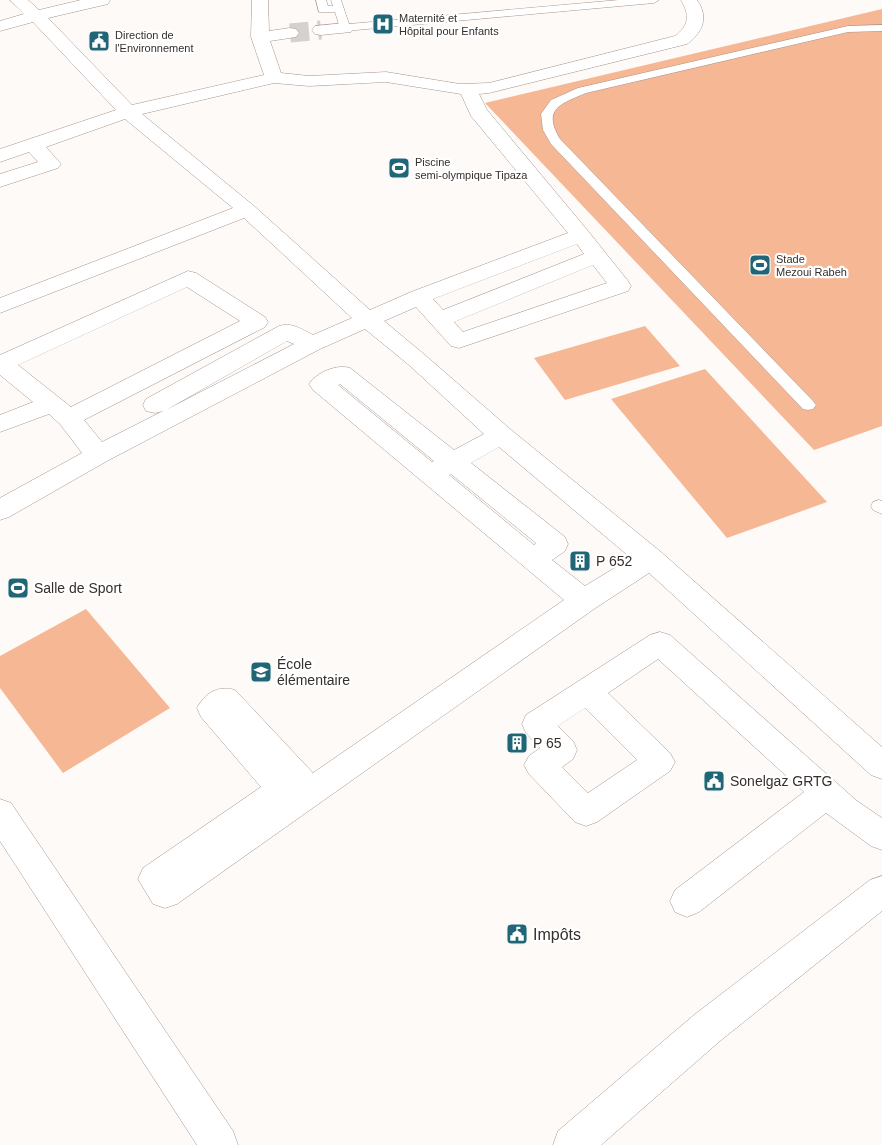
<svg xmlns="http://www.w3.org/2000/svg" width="882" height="1145" viewBox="0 0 882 1145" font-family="Arial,sans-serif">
  <rect width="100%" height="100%" fill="#fefaf8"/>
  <!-- green -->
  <path fill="#f6b794" d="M882,9v417l-68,24 -329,-347z
    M645,326l35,40 -115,34 -31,-42z
    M705,369l122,133 -100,36 -116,-139z
    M86,609l84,99 -107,65 -63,-85v-32z"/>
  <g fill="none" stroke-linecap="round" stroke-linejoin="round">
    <!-- minor-tunnel -->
    <path stroke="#d6d1cf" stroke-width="19" stroke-dasharray="19 9" stroke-linecap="butt" d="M290,33l31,-3"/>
    <!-- service casing -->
    <g stroke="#a6948a" stroke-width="1">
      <path id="service" d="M316,0h10l2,6h5l-2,-6h10l8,24 270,-24h40l-5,3 -309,28 -5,-3 -5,-16h-16z
        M882,25v6l-34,1 -262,61c-26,11 -44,16 -26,46l253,262 3,4 -3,4 -5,1 -5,-1 -252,-265 -8,-14 -2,-16 10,-14 27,-12 270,-62z
        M879,500l3,1v13l-9,-4 -2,-4 2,-4z"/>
    </g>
    <!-- minor casing -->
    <g stroke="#a6948a" stroke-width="1">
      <path id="minor" d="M10,0h18l11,10 42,-10h29l-2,4 -60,14 84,87 132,-30 -13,-38 1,-37h16l1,31 21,-3 6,1 3,4 -3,4 -26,4 11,32 28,3 77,-4 74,12 29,-1 186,-47c14,-10 15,-21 6,-36h16c12,17 6,32 -10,44l-198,49 -10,1 8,16 101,121 40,50 3,5 -3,5 -169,57 -8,-2 -35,-39 -32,14 41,34 85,74 151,123 221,195v32l-11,-4 -222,-202 -55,36 -417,295 -12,4 -12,-4 -15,-25 5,-11 118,-81 -60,-70 -4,-9c8,-15 21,-23 38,-18l78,83 251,-173 -251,-210 -4,-6c8,-12 28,-20 41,-16l104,82 30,-16 -75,-69 -44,-36 -45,20 -213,112 -98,56 -9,3v-22l82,-45 -22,-29 -11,-10 -49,18v-17l33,-13 -33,-27v-20l188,-84 8,2 69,44 3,5 -3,5 -181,93 18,22 61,-31 -8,2 -9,-2 -3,-6 3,-6 133,-73c13,-4 22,3 34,9l39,-17 -108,-100 -244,95v-15l233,-90 -108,-89 -79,28 15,17 -3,4 -58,19v-13l38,-12 -9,-10 -29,10v-13l116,-39 -83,-88 -33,9v-10l24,-7zM386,82l75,12 10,22 97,117 -157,59 -41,18 -116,-104 -112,-92 132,-31 35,3zM577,244l7,10 -141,56 -10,-11zM593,265l14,18 -144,49 -9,-10zM187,287l53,34 -169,86 -53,-42zM287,341l7,3 -128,66zM340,384l94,77 -2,1 -94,-77zM499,447l132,111 -46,28 -33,-26 13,-9 3,-7 -3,-7 -94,-74zM451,474l85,69 -2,2 -85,-70z
        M345,23l6,1 3,4 -3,4 -30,3 -6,-1 -3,-4 3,-4z
        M660,632l10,3 187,166 25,17v32l-11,-4 -45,-33 -127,99 -12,5 -12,-5 -5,-11 5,-11 129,-98 -146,-133 -50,34 62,60 5,9 -5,9 -73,51 -11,4 -11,-4 -46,-48 -5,-9 5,-9 11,-8 -14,-15 -4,-9 4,-9 124,-80zM585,708l52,52 -49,33 -26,-26 11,-8 4,-9 -4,-9 -15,-15z
        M0,799l11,4 222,328 5,14h-41l-197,-304z"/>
    </g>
    <!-- secondary casing -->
    <g stroke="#a6948a" stroke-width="1">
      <path id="secondary" d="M882,876v35l-162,130 -119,104h-48l5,-14 136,-116 176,-135z"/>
    </g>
    <!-- service -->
    <use href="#service" fill="#fff" fill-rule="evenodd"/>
    <!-- minor -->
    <use href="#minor" fill="#fff" fill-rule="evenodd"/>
    <!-- secondary -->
    <use href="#secondary" fill="#fff" fill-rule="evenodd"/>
  </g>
  <!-- icons -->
  <defs>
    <g id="hospital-square" transform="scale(1.125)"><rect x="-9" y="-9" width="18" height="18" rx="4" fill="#216677" stroke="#fff"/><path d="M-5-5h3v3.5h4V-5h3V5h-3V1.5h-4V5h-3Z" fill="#fff"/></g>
    <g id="civic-square" transform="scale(1.125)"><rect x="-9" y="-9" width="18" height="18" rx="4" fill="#216677" stroke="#fff"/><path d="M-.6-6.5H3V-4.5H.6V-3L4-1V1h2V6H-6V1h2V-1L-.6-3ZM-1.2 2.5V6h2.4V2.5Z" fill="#fff"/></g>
    <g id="stadium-square" transform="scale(1.125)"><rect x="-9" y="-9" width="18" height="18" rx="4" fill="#216677" stroke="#fff"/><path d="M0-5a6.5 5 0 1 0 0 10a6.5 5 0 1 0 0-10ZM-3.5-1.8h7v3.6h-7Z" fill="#fff"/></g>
    <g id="building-square" transform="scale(1.125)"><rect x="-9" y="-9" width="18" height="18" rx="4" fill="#216677" stroke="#fff"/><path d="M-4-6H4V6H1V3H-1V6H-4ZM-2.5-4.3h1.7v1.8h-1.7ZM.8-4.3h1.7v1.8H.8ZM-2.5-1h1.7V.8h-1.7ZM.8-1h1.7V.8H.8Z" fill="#fff"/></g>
    <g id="school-square" transform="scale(1.125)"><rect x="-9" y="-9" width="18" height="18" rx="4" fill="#216677" stroke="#fff"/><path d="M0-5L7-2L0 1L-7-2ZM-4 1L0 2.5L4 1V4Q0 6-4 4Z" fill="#fff"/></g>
  </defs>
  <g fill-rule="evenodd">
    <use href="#hospital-square" x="383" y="24"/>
    <use href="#civic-square" x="99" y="41"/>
    <use href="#stadium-square" x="399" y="168"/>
    <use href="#stadium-square" x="760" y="265"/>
    <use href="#building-square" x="580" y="561"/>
    <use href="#stadium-square" x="18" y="588"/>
    <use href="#school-square" x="261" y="672"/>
    <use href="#building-square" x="517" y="743"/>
    <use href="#civic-square" x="714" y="781"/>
    <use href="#civic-square" x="517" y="934"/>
  </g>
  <g text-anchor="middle" stroke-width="4.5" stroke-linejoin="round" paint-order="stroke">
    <!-- far-poi labels -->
    <g font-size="11" fill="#362f2b" stroke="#fff" text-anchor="start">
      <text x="399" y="22">Maternité et<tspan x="399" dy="13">Hôpital pour Enfants</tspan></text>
      <text x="115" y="39">Direction de<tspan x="115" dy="13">l'Environnement</tspan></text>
      <text x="415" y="166">Piscine<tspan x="415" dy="13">semi-olympique Tipaza</tspan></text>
      <text x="776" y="263">Stade<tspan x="776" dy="13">Mezoui Rabeh</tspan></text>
    </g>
    <!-- poi labels -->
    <g font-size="14" fill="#362f2b" stroke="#fff" text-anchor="start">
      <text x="596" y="566">P 652</text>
      <text x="34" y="593">Salle de Sport</text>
      <text x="277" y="669">École<tspan x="277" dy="16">élémentaire</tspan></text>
      <text x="533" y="748">P 65</text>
      <text x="730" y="786">Sonelgaz GRTG</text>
    </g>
    <!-- near-poi labels -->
    <g font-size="16" fill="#362f2b" stroke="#fff" text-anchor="start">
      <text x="533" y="940">Impôts</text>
    </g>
  </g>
</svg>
